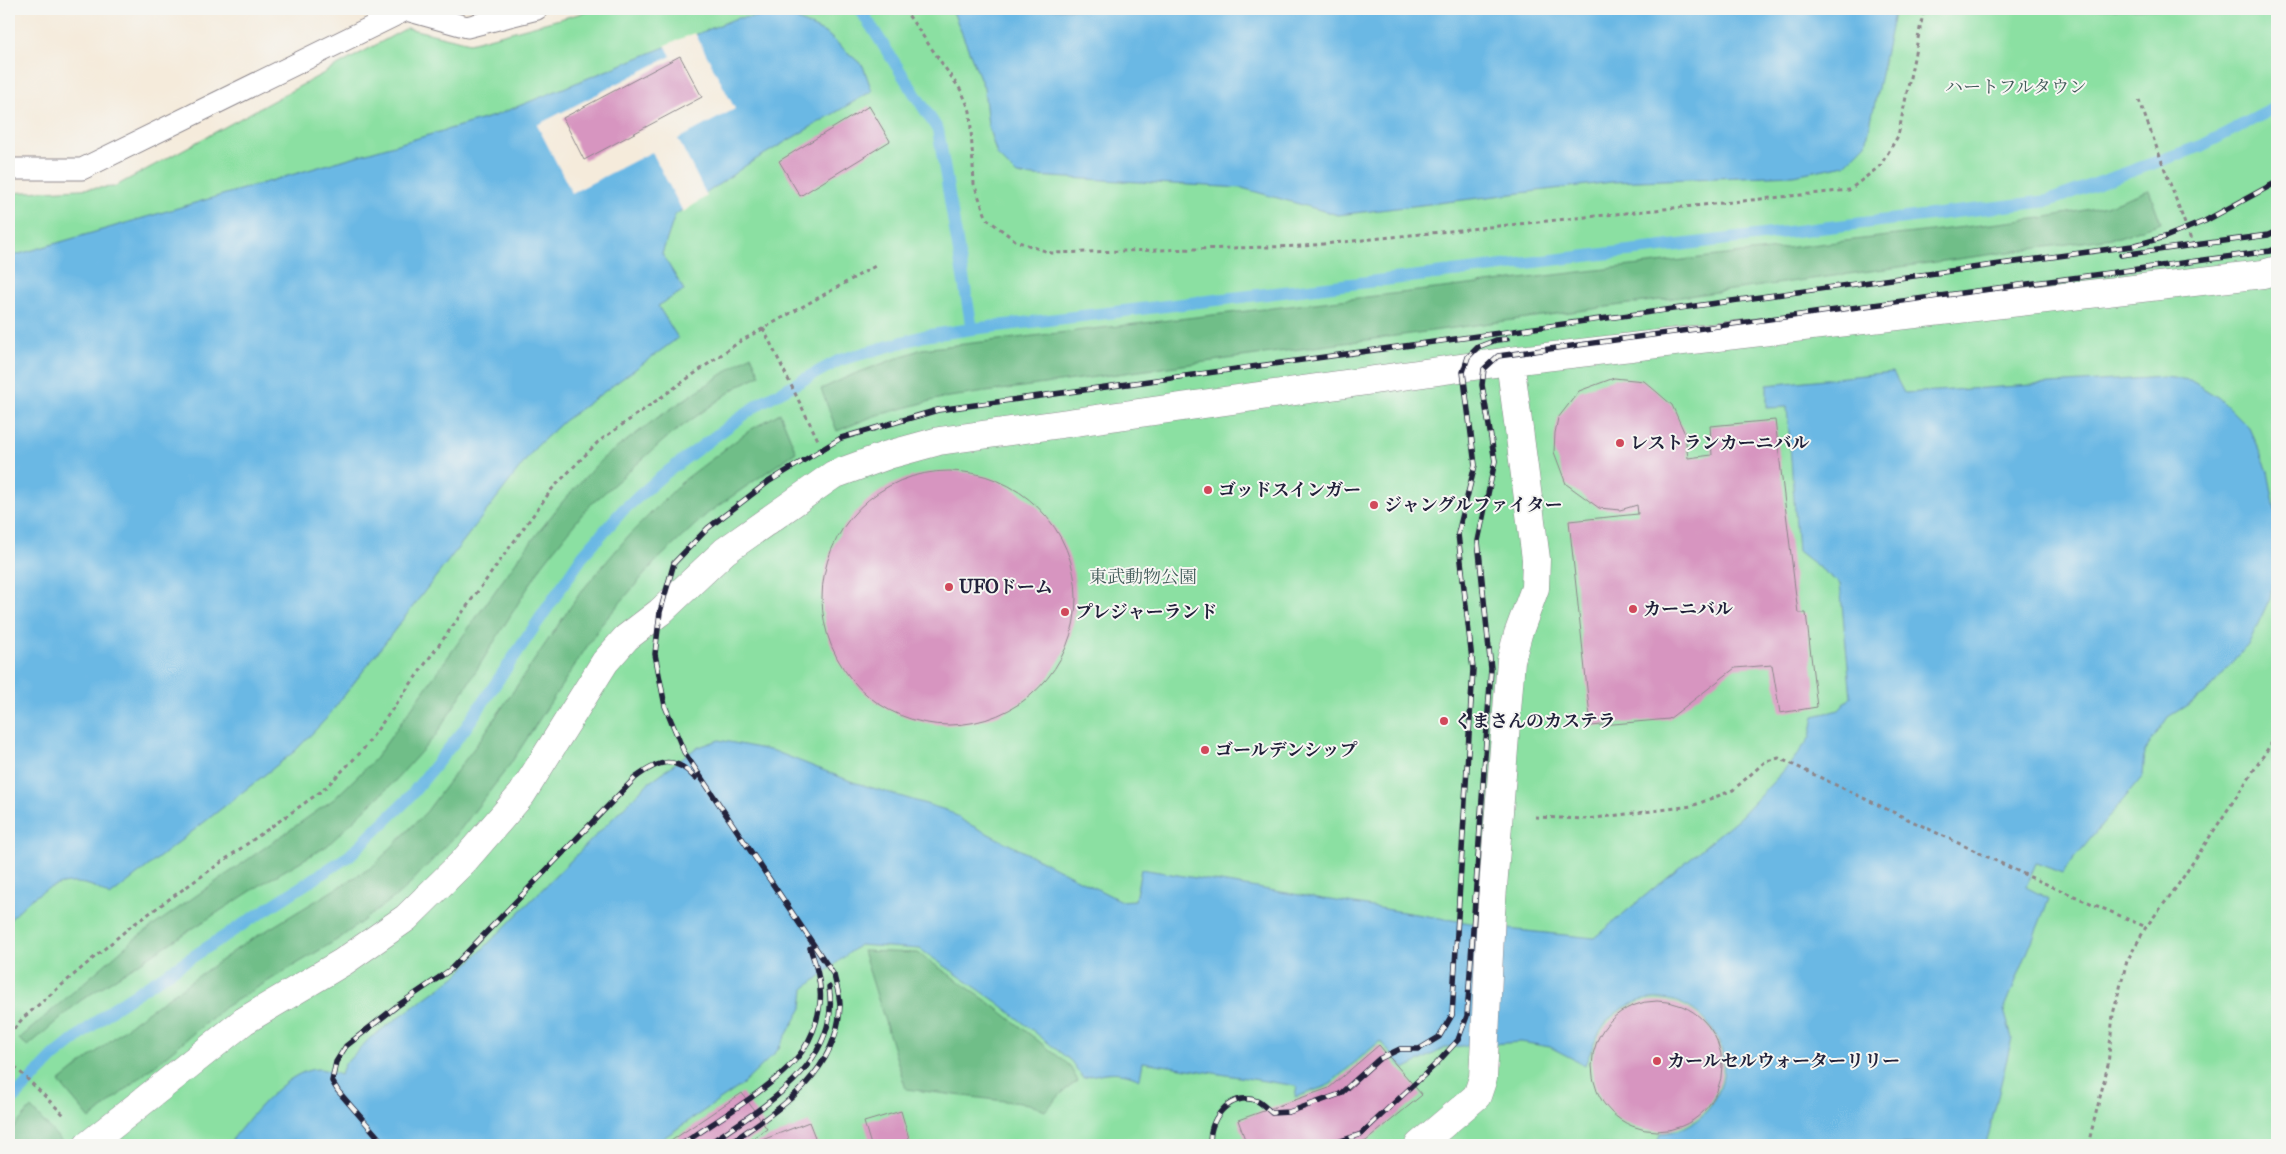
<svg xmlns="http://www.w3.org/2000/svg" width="2286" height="1154" viewBox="0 0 2286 1154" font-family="'IM FELL Great Primer','Noto Serif JP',serif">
  <rect width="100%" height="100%" fill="#f6f6f2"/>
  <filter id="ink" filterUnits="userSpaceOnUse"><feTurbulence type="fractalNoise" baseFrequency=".02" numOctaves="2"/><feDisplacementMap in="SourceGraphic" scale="10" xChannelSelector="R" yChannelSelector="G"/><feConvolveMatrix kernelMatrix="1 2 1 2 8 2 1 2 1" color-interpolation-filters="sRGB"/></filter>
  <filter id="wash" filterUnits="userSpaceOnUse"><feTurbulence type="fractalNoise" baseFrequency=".0096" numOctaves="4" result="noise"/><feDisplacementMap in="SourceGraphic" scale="20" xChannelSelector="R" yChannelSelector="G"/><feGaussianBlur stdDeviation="1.12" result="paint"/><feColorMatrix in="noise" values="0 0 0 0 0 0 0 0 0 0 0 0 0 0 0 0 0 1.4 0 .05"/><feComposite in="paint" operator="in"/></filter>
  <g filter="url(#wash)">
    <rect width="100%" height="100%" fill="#f5ebdb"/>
    <!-- green -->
    <path fill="#8be0a2" stroke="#56816e" d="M597,9h1680v1136h-2268v-952l105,-6 293,-159 63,15z"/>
    <!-- forest -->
    <path fill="#70be88" stroke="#497062" d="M2149,190l12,33 -42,14 -1177,161 -68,18 -37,15 -16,-42 33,-15 68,-25 1120,-131 64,-12z
      M751,355l9,20 -20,10 -70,50 -83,73 -45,57 -106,170 -41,46 -68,65 -62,36 -185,119 -52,45 -9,-7 114,-99 201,-141 41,-40 148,-207 40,-51 39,-42 55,-41z
      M780,413l16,39 -88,61 -53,49 -54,63 -92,141 -53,69 -53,56 -63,47 -115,69 -135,112 -31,-37 77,-62 108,-76 128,-77 55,-56 53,-71 100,-147 50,-59 53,-53 67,-51z
      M863,951l55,2 76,53 75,59 9,16 -14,10 -19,20 -16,-7 -123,-15z
      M31,1108l34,37h-56v-12z"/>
    <!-- water -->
    <path fill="#6ab8e4" stroke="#466d90" d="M952,9h943l-29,135 -21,21 -51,10 -182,7 -274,33 -96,-27 -225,-13 -20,-20 -9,-29 -4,-38z
      M788,15l39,19 36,32 9,25 -124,73 -73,51 -13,39 22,36 -26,16 20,32 -114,83 -28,26 -210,272 -31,32 -185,145c-7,-4 -14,-9 -21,-11 -34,-9 -59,12 -80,36v-664l485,-141 243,-98z
      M1893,372l11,21 260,-16 26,3 29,18 30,30 19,43 9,49v36l-7,42 -22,47 -43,49 -37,23 -23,34 -2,25 -81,97 -26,-10 -10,24 23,12 -45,111 8,28 -26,107h-329l3,-12c20,0 41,-12 52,-29 41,-63 -34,-137 -96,-91 -17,12 -23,34 -31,52l-35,-18 -29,-5 -74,5 -43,22 -24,-28 -53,45 -32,11 2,-11 -154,-24 -3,17c-22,-10 -34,-7 -57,-1l-12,-17 -74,-59 -77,-53 -61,-4 -55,44 -2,19 -25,43 -35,34 -89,60h-425c18,-23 58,-76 90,-76 7,0 16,4 22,6l5,-11 25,-26 85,-61 192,-193 49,-36 23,-8 55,11 79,31 96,29 16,11 156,79 14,-1 6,-31 366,60 87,9 146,-121 50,-53 16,-21 4,-6 4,-21 25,-6 12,-13 -11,-113 -42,-33 -11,-144 -20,1v-23z"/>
    <!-- pier -->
    <path fill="#f5ebdb" d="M695,33l40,76 -57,30 29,57 -24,16 -31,-60 -80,41 -35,-68 134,-69 -6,-11z"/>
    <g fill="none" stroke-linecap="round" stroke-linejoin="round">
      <!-- stream -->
      <path stroke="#6ab8e4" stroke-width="12" d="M860,9l78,121 34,199
        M9,1103l45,-47 61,-49 234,-151 58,-56 57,-70 120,-176 39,-44 40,-35 97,-72 80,-43 84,-24 48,-7 1076,-128 153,-55 76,-39"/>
    </g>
    <g id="blocks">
      <!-- building -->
      <path fill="#d795c0" d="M680,56l22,41 -118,63 -21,-42z
        M869,106l21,35 -90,55 -21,-35z
        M1614,378l30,3 28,24 13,29 3,24 24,-3 -2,-29 65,-6 23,193h8l11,94 -37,6 -8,-48 -37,3 -66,51 -78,7 -22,-205 69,-7 -1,-9 -17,5 -21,-2 -33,-24 -12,-32 1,-19 3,-15 21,-27z
        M822 598a127 127 0 1 1 254 0a127 127 0 1 1-254 0Z
        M1592 1066a65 65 0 1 1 130 0a65 65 0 1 1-130 0Z
        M1379,1045l43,50 -56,46 -11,4h-108l-9,-25 91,-32z
        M742,1093l25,36 -24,16h-78z
        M901,1111l10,34h-40l-7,-23z
        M809,1122l9,23h-60l-1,-3z"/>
    </g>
  </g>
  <g filter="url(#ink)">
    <use href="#blocks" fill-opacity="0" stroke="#8c868b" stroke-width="1"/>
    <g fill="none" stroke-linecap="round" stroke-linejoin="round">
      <!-- service casing -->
      <g stroke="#8c868b" stroke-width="23">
        <path id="service" d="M9,169h73l324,-159 61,17 70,-18"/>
      </g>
      <!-- pedestrian casing -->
      <g stroke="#8c868b" stroke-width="29">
        <path id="pedestrian" d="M88,1145l156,-124 99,-59 63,-44 57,-56 59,-68 83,-132 21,-24 34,-26 65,-61 108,-76 55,-20 51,-14 571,-80 753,-87 14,-4
          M1419,1145l58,-49 6,-18 8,-165 20,-253 7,-26 17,-46 1,-29 -26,-198"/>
      </g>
      <!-- path -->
      <path stroke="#8c868b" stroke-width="3" stroke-dasharray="4 4" stroke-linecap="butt" d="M904,9l58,83 8,19 4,73 13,35 29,22 35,12 253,-7 545,-56 31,-24 18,-30 26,-127
        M2139,100l55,148
        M763,328l56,114
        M1535,817l52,2 105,-13 41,-16 33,-29 13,-3 251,119 116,50
        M9,1035l14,-17 107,-91 193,-137 39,-39 190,-262 46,-47 141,-100 138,-77
        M9,1061l57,56
        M2088,1145l20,-80 5,-51 14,-53 19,-34 30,-39 101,-153"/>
      <!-- service -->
      <use href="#service" stroke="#fff" stroke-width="21"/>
      <!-- pedestrian -->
      <use href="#pedestrian" stroke="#fff" stroke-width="28"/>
      <!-- rail casing -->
      <g stroke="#22223b" stroke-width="5.5">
        <path id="rail" d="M2121,255l147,-20 9,-4
          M385,1145l-47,-54 -6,-10 4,-19 10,-16 51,-40 53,-36 185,-192c23,-17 39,-24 60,0
          M681,1145c34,-24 100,-62 122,-95 9,-13 15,-31 17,-47 2,-17 -4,-39 -10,-55
          M707,1145c54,-37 135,-81 122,-158
          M727,1145c51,-35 111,-71 113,-140 0,-9 -4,-20 -6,-30l-150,-223 -19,-46 -10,-52 5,-42 14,-49 34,-35 60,-46 73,-44 97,-28 1194,-164 33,-9 40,-16 72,-39
          M1211,1145c-5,-23 19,-55 46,-44 5,2 11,9 15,12l17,-1 51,-18 39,-35 21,-10h19l20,-12 13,-22 21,-346 -15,-135 17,-69 -12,-93 5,-15 10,-10 18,-7 11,-1
          M1329,1145l32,-11 76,-71 21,-23 9,-24 24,-347 -13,-128 17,-80 -13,-76 2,-16 14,-13 772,-105 7,-3"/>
      </g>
      <!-- rail -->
      <use href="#rail" stroke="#f6f6f2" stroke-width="4" stroke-dasharray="11" stroke-linecap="butt"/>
    </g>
  </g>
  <!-- markers -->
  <g fill="#d1495b" stroke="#f6f6f2" stroke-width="2">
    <circle cx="1620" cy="443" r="5"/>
    <circle cx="1208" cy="490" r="5"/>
    <circle cx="1374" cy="505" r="5"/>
    <circle cx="949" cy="587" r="5"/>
    <circle cx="1633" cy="609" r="5"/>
    <circle cx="1065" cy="612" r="5"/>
    <circle cx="1444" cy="721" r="5"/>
    <circle cx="1205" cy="750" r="5"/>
    <circle cx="1657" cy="1061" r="5"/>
  </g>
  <g text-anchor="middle" stroke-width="4" stroke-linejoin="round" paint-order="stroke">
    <!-- park labels -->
    <g font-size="18" fill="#425b5a" stroke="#f6f6f2">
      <text x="2016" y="93">ハートフルタウン</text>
      <text x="1143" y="583">東武動物公園</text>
    </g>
    <!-- poi labels -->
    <g font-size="18" font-weight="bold" fill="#22223b" stroke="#f6f6f2" text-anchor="start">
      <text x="1630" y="449">レストランカーニバル</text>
      <text x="1218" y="496">ゴッドスインガー</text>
      <text x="1384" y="511">ジャングルファイター</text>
      <text x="959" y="593">UFOドーム</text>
      <text x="1643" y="615">カーニバル</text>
      <text x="1075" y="618">プレジャーランド</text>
      <text x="1454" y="727">くまさんのカステラ</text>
      <text x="1215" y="756">ゴールデンシップ</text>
      <text x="1667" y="1067">カールセルウォーターリリー</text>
    </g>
  </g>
  <!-- margin -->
  <rect width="2286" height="1154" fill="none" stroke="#f6f6f2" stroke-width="30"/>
</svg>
